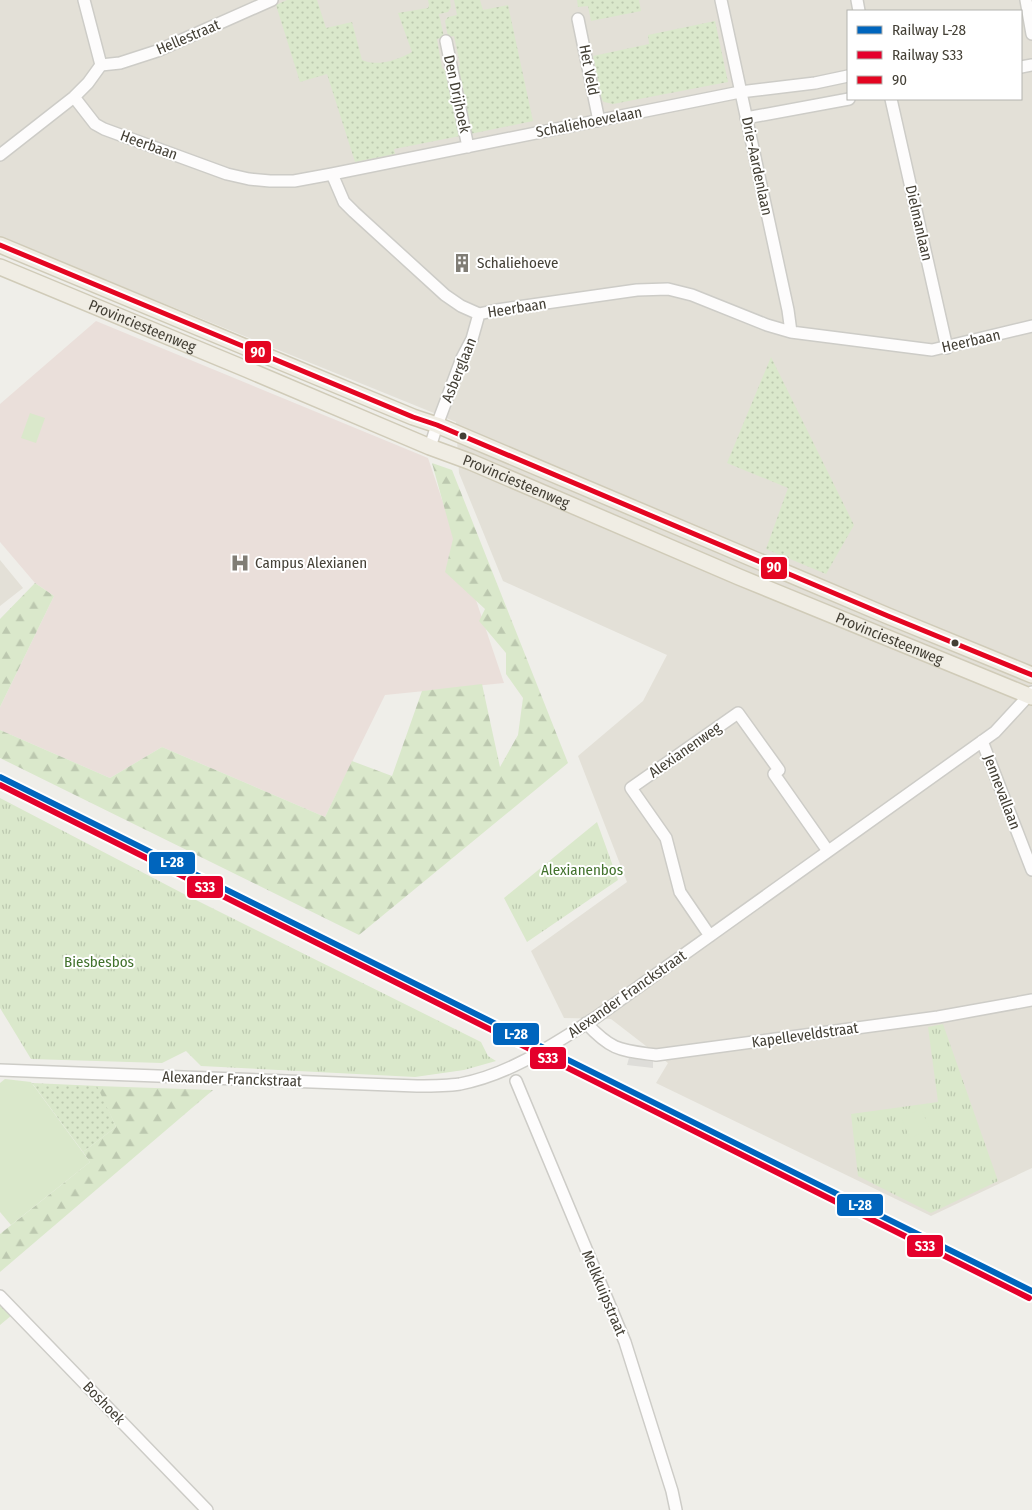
<svg xmlns="http://www.w3.org/2000/svg" width="1032" height="1510" viewBox="0 0 1032 1510" font-family="'Fira Sans Condensed',sans-serif">
  <defs>
    <pattern id="grass-dots" width="8" height="8" patternUnits="userSpaceOnUse" patternTransform="scale(1.25)"><rect width="8" height="8" fill="#dae8cb"/><path d="M2 2h.1M6 6h.1" fill="none" stroke="#bcc8af" stroke-width="1.8" stroke-linecap="round"/></pattern>
    <pattern id="forest-firs" width="22" height="20" patternUnits="userSpaceOnUse" patternTransform="scale(1.25)"><rect width="22" height="20" fill="#dae8cb"/><path d="M5 1l3.5 6h-7zM16 11l3.5 6h-7z" fill="#bcc8af"/></pattern>
    <pattern id="park-tufts" width="24" height="20" patternUnits="userSpaceOnUse" patternTransform="scale(1.25)"><rect width="24" height="20" fill="#dae8cb"/><path d="M3 7l-1-3M5 7V3M7 7l1-3M15 17l-1-3M17 17v-4M19 17l1-3" fill="none" stroke="#bcc8af"/></pattern>
  </defs>
  <rect width="100%" height="100%" fill="#efeee9"/>
  <!-- residential -->
  <path fill="#e3e0d7" fill-rule="evenodd" d="M0,0h1032v1168l-101,48 -275,-133 12,-20 -57,-44 -47,-1 -33,-67 96,-69 -49,-126 65,-55 24,-46 -164,-74 -44,-108 -3,-51 -456,-185zM848,11h173v88h-173z
    M0,560l23,28 -23,18z"/>
  <!-- medical -->
  <path fill="#eadfda" d="M96,321l332,137 76,225 -119,12 -60,122 -163,-70 -52,31 -110,-48v-23l54,-111 -19,-13 -35,-41v-138z"/>
  <!-- grass -->
  <path fill="url(#grass-dots)" d="M287,0h30l9,28 26,-6 10,38c15,7 36,0 50,-8l-14,-39 30,-5 1,-3 -1,-5h22l1,7 -3,5 -9,2 5,23 -7,2 5,29 6,4 12,64 -66,13 1,5 -40,8 -28,-88 -27,8 -24,-77z
    M454,0h26l3,10 25,-5 25,116 -63,13 -13,-64 3,-6 -6,-28 -6,1 -3,-16 3,-4 9,-2z
    M577,0h62l2,11 -50,10 -3,-15 -10,1z
    M715,21l13,61 -115,22 -9,-2 -2,-2 -9,-44 56,-12 -1,-9z
    M771,357l83,168 -28,49 -60,-25 22,-61 -61,-25z
    M32,1083l66,3 18,41 -33,25z"/>
  <!-- forest -->
  <path fill="url(#forest-firs)" d="M432,463l20,7 116,293 -209,172 -359,-177v-28l110,48 52,-31 163,70 27,-56 40,15 30,-85 60,-7 18,83 18,-32 5,-37 -17,-24v-21l-27,-32 6,-12 -40,-37 8,-33z
    M35,583l19,13 -54,111v-88z
    M97,1086l116,4 -213,182v-38l90,-72 -7,-10 33,-25z
    M0,1303l12,12 -12,10z"/>
  <!-- park -->
  <path fill="url(#park-tufts)" d="M0,798l182,95 299,149 7,14 8,5 -32,9 -49,7 -214,-11 -15,-15 -24,12 -131,-4 -31,-51z
    M597,822l21,58 -91,62 -23,-44z
    M943,1024l55,157 -67,32 -73,-37 -7,-62 87,-12 -10,-75z"/>
  <!-- garden -->
  <path fill="#dae8cb" d="M30,413l15,5 -9,25 -15,-5z
    M5,1079l26,3 59,80 -79,63 -11,-13v-129z
    M921,1109l9,20 -20,9 -9,-20z"/>
  <!-- parking -->
  <path fill="#deddd9" d="M629,1058l24,3v7l-26,-3z"/>
  <g fill="none" stroke-linecap="round" stroke-linejoin="round">
    <!-- minor casing -->
    <g stroke="#cdccc7" stroke-width="14">
      <path id="minor" d="M721,0l67,310 3,22
        M857,0l2,11
        M1026,0l6,34
        M578,19l21,102
        M446,41l22,106
        M101,65l19,-2 37,-12 115,-51
        M1021,67l11,-2
        M74,97l21,27 9,5 123,45 22,5 21,2h24l38,-7 408,-82 75,-9 33,-7
        M891,99l56,249
        M746,118l103,-19
        M0,155l74,-58 14,-14 13,-18 -17,-65
        M332,174l12,28 10,10 91,83 16,11 18,8 18,-4 140,-20 31,-1 24,6 75,30 24,7 141,18 100,-24
        M430,447l7,-22 25,-67 10,-19 7,-25
        M982,741l50,129
        M710,936l-30,-44 -14,-54 -35,-50 107,-75 41,57 -5,4 54,77
        M586,1023c26,28 34,27 70,32l282,-38 94,-17
        M0,1070l417,16c14,0 29,0 43,-2 51,-10 92,-39 135,-66l400,-286 37,-40
        M516,1081l109,261 47,149 4,19
        M0,1296l207,214"/>
    </g>
    <!-- major casing -->
    <g stroke="#d0cbb8" stroke-width="18">
      <g id="major">
        <path d="M0,245l413,172 24,8 451,191 144,59"/>
        <path id="s1" d="M0,267l246,102 184,78 41,15 268,115 293,120"/>
      </g>
    </g>
    <!-- minor -->
    <use href="#minor" stroke="#fdfcfc" stroke-width="11"/>
    <!-- major -->
    <use href="#major" stroke="#f0ede4" stroke-width="15"/>
    <!-- bus-1 casing -->
    <g stroke="#fff" stroke-width="9">
      <path id="bus-1" d="M0,245l413,172 24,8 451,191 144,59"/>
    </g>
    <!-- bus-1 -->
    <use href="#bus-1" stroke="#e40521" stroke-width="5"/>
    <!-- rail-1 casing -->
    <g stroke="#fff" stroke-width="10">
      <path id="rail-1" d="M0,777l1032,514"/>
    </g>
    <!-- rail-2 casing -->
    <g stroke="#fff" stroke-width="10">
      <path id="rail-2" d="M0,785l1029,513"/>
    </g>
    <!-- rail-1 -->
    <use href="#rail-1" stroke="#0065bd" stroke-width="6"/>
    <!-- rail-2 -->
    <use href="#rail-2" stroke="#e4002b" stroke-width="6"/>
  </g>
  <!-- icons -->
  <defs>
    <g id="building-bare" transform="scale(1.5)"><path d="M-4-6H4V6H1V3H-1V6H-4ZM-2.5-4.3h1.7v1.8h-1.7ZM.8-4.3h1.7v1.8H.8ZM-2.5-1h1.7V.8h-1.7ZM.8-1h1.7V.8H.8Z" fill="#807d75" stroke="#fff" stroke-width="2.5" paint-order="stroke"/></g>
    <g id="hospital-bare" transform="scale(1.5)"><path d="M-5-5h3v3.5h4V-5h3V5h-3V1.5h-4V5h-3Z" fill="#807d75" stroke="#fff" stroke-width="2.5" paint-order="stroke"/></g>
  </defs>
  <g fill-rule="evenodd">
    <use href="#building-bare" x="462" y="263"/>
    <use href="#hospital-bare" x="240" y="563"/>
  </g>
  <!-- markers -->
  <g fill="#444036" stroke="#fff" stroke-width="2">
    <circle cx="463" cy="436" r="4.5"/>
    <circle cx="955" cy="643" r="4.5"/>
  </g>
  <g text-anchor="middle" stroke-width="4" stroke-linejoin="round" paint-order="stroke">
    <!-- street labels -->
    <g font-size="15" fill="#444036" stroke="#fff">
      <text transform="translate(188 37) rotate(-23)" y="5">Hellestraat</text>
      <text transform="translate(589 70) rotate(79)" y="5">Het Veld</text>
      <text transform="translate(457 94) rotate(78)" y="5">Den Drijhoek</text>
      <text transform="translate(589 122) rotate(-11)" y="5">Schaliehoevelaan</text>
      <text transform="translate(149 145) rotate(20)" y="5">Heerbaan</text>
      <text transform="translate(757 166) rotate(78)" y="5">Drie-Aardenlaan</text>
      <text transform="translate(919 223) rotate(77)" y="5">Dielmanlaan</text>
      <text transform="translate(517 308) rotate(-9)" y="5">Heerbaan</text>
      <text dy="5" stroke="none"><textPath href="#s1" startOffset="154">Provinciesteenweg</textPath></text>
      <text transform="translate(971 341) rotate(-13)" y="5">Heerbaan</text>
      <text transform="translate(459 370) rotate(-68)" y="5">Asberglaan</text>
      <text dy="5" stroke="none"><textPath href="#s1" startOffset="559">Provinciesteenweg</textPath></text>
      <text dy="5" stroke="none"><textPath href="#s1" startOffset="964">Provinciesteenweg</textPath></text>
      <text transform="translate(685 750) rotate(-35)" y="5">Alexianenweg</text>
      <text transform="translate(1002 792) rotate(69)" y="5">Jennevallaan</text>
      <text transform="translate(627 994) rotate(-35)" y="5">Alexander Franckstraat</text>
      <text transform="translate(805 1035) rotate(-8)" y="5">Kapelleveldstraat</text>
      <text transform="translate(232 1079) rotate(2)" y="5">Alexander Franckstraat</text>
      <text transform="translate(604 1293) rotate(67)" y="5">Melkkuipstraat</text>
      <text transform="translate(104 1403) rotate(46)" y="5">Boshoek</text>
    </g>
    <!-- poi labels -->
    <g font-size="15" fill="#444036" stroke="#fff" text-anchor="start">
      <text x="477" y="268">Schaliehoeve</text>
      <text x="255" y="568">Campus Alexianen</text>
    </g>
    <!-- park labels -->
    <g font-size="15" fill="#42722d" stroke="#fff">
      <text x="582" y="875">Alexianenbos</text>
      <text x="99" y="967">Biesbesbos</text>
    </g>
  </g>
  <g stroke="#fff" stroke-width="2">
    <rect x="244" y="340" width="28" height="24" rx="5" fill="#e40521"/>
    <rect x="760" y="556" width="28" height="24" rx="5" fill="#e40521"/>
    <rect x="148" y="851" width="48" height="24" rx="5" fill="#0065bd"/>
    <rect x="186" y="875" width="38" height="24" rx="5" fill="#e4002b"/>
    <rect x="492" y="1022" width="48" height="24" rx="5" fill="#0065bd"/>
    <rect x="529" y="1046" width="38" height="24" rx="5" fill="#e4002b"/>
    <rect x="836" y="1193" width="48" height="24" rx="5" fill="#0065bd"/>
    <rect x="906" y="1234" width="38" height="24" rx="5" fill="#e4002b"/>
  </g>
  <g font-size="14" text-anchor="middle" font-weight="bold" fill="#fff">
    <text x="258" y="357">90</text>
    <text x="774" y="572">90</text>
    <text x="172" y="867">L-28</text>
    <text x="205" y="892">S33</text>
    <text x="516" y="1039">L-28</text>
    <text x="548" y="1063">S33</text>
    <text x="860" y="1210">L-28</text>
    <text x="925" y="1251">S33</text>
  </g>
  <!-- legend -->
  <rect x="847" y="10" width="175" height="90" fill="#ffffff" stroke="#b4b3af"/>
  <rect x="857" y="26" width="25" height="8" fill="#0065bd" stroke="#b4b3af"/>
  <text x="892" y="35" font-size="15" fill="#444036">Railway L-28</text>
  <rect x="857" y="51" width="25" height="8" fill="#e4002b" stroke="#b4b3af"/>
  <text x="892" y="60" font-size="15" fill="#444036">Railway S33</text>
  <rect x="857" y="76" width="25" height="8" fill="#e40521" stroke="#b4b3af"/>
  <text x="892" y="85" font-size="15" fill="#444036">90</text>
</svg>
